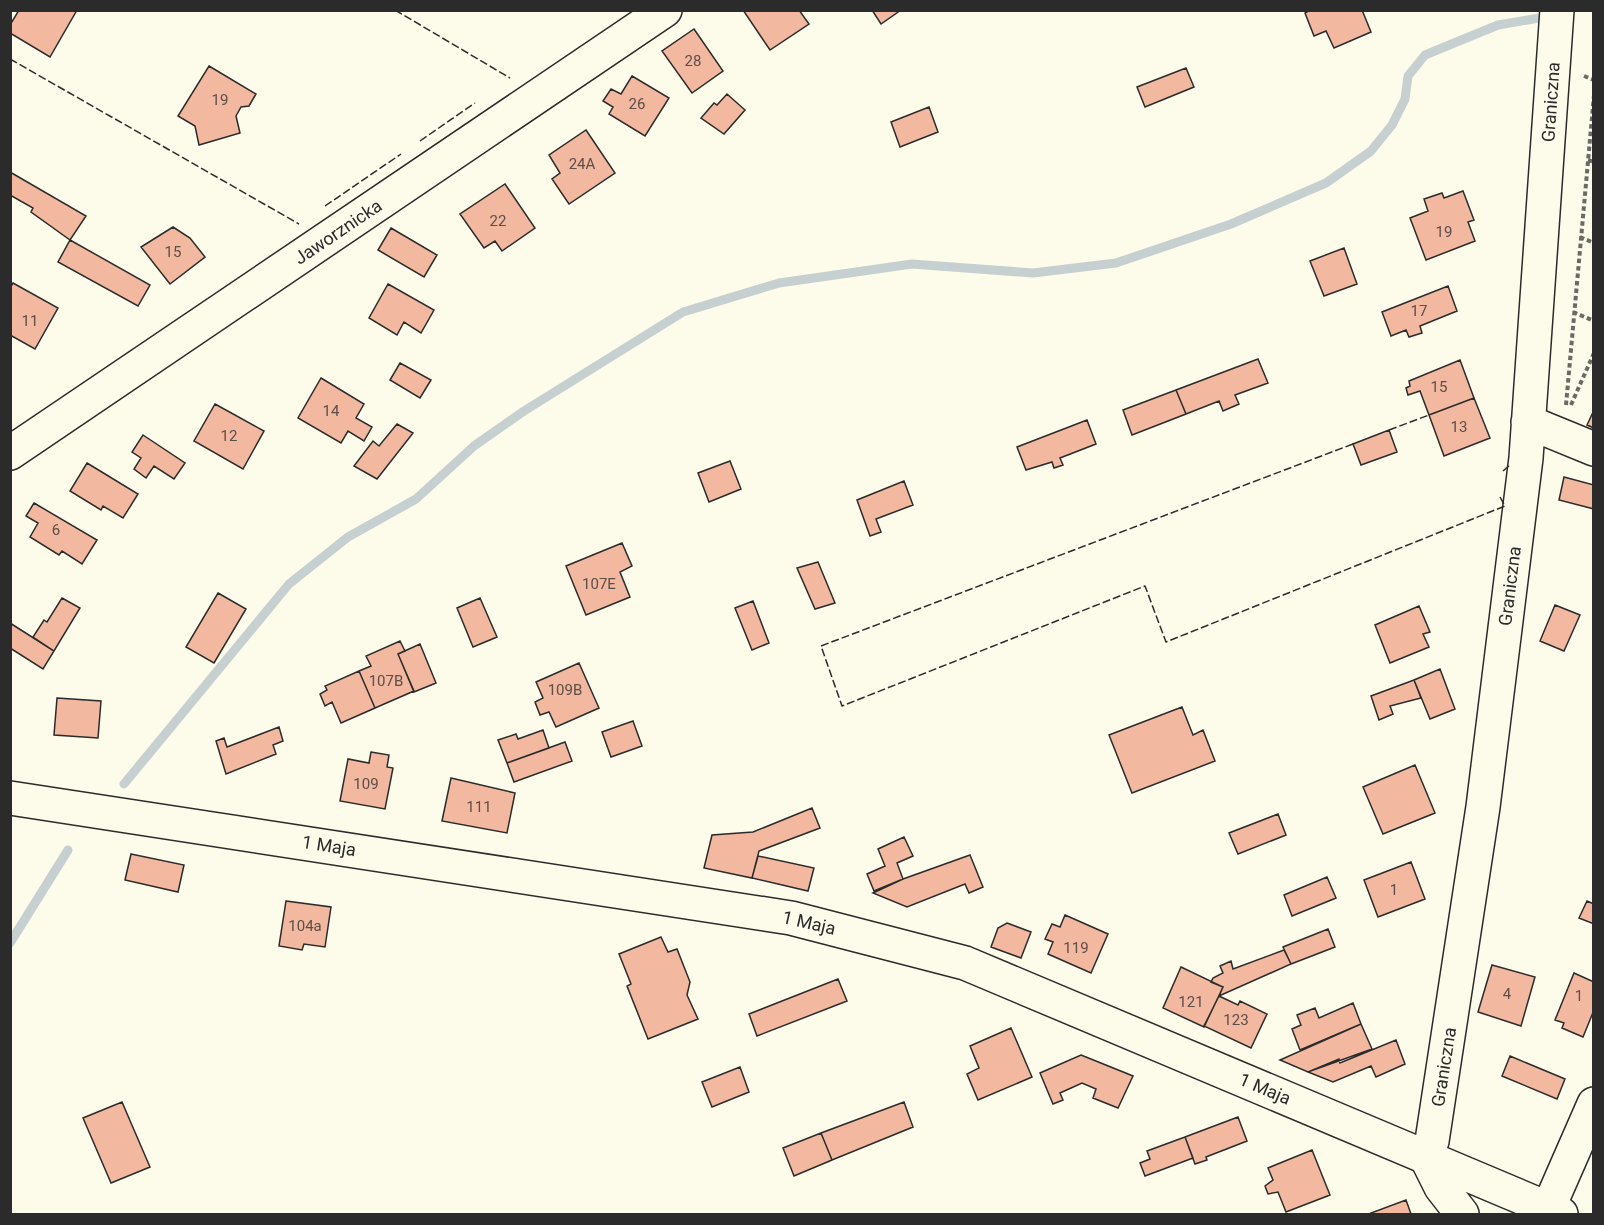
<svg xmlns="http://www.w3.org/2000/svg" width="1604" height="1225" viewBox="0 0 1604 1225" font-family="Roboto,sans-serif">
  <rect width="100%" height="100%" fill="#fdfbea"/>
  <g fill="none" stroke-linecap="round" stroke-linejoin="round">
    <!-- stream -->
    <path stroke="#c7d0d0" stroke-width="9" d="M124,784l165,-200 59,-47 68,-38 58,-53 50,-35 159,-99 96,-29 133,-19 121,9 83,-10 115,-39 95,-41 45,-32 21,-26 13,-26 3,-23 17,-21 73,-30 41,-7
      M10,943l58,-93"/>
  </g>
  <!-- building -->
  <path fill="#f2b8a0" stroke="#2b2b2b" stroke-width="1.5" d="M19,10h58l-27,47 -40,-24v-8z
    M743,10h56l10,14 -39,26z
    M872,10h29l-20,14z
    M1310,10h52l9,22 -37,16 -8,-17 -12,5 -9,-23z
    M694,29l29,42 -31,22 -30,-42z
    M209,66l47,28 -7,12 -8,1 -5,9 4,17 -41,12 -4,-19 -17,-10z
    M1186,68l8,19 -49,20 -8,-20z
    M632,76l37,22 -24,38 -36,-22 4,-7 -10,-6 8,-12 10,5z
    M727,94l18,16 -21,24 -23,-16 13,-15 3,2z
    M929,107l9,25 -38,15 -9,-25z
    M586,130l29,43 -46,31 -17,-25 8,-6 -11,-18z
    M10,172l76,44 -16,24 -39,-28 2,-4 -23,-13z
    M505,184l30,44 -33,23 -7,-10 -11,7 -24,-34z
    M1463,191l11,29 -6,2 7,19 -49,19 -16,-42 18,-7 -4,-12 18,-6 2,5z
    M173,227l17,11 15,19 -35,27 -29,-37z
    M391,228l46,27 -13,22 -46,-27z
    M70,240l80,45 -12,21 -80,-44z
    M1344,248l13,36 -33,12 -14,-35z
    M13,283l45,25 -23,41 -25,-14v-47z
    M388,284l46,26 -13,23 -17,-11 -7,13 -28,-17z
    M1448,286l9,25 -37,15 2,7 -13,4 -3,-7 -15,6 -9,-24z
    M1258,359l10,24 -33,12 4,9 -16,7 -4,-10 -33,13 -10,-24z
    M1460,360l14,38 -45,17 -9,-24 -12,4 -2,-7 4,-2 -1,-5z
    M400,363l31,17 -11,18 -30,-18z
    M321,378l43,26 -8,14 16,9 -8,14 -16,-10 -7,12 -43,-25z
    M1176,390l10,24 -54,21 -9,-25z
    M1474,398l16,40 -46,18 -15,-41z
    M215,404l49,27 -21,38 -49,-28z
    M1594,410v18l-7,-3z
    M1087,420l9,24 -36,14 3,7 -9,3 -2,-6 -26,8 -9,-23z
    M397,424l16,9 -36,46 -23,-13 19,-25 6,5z
    M1389,430l8,22 -36,13 -8,-21z
    M143,435l42,28 -11,16 -20,-13 -8,12 -12,-9 7,-11 -9,-6z
    M730,461l11,28 -32,13 -11,-29z
    M87,463l51,31 -15,24 -20,-12 -2,4 -31,-19z
    M1564,477l30,8v24l-35,-9z
    M904,481l9,24 -37,14 5,13 -11,4 -13,-36z
    M34,503l63,37 -15,24 -20,-13 -3,4 -29,-18 8,-14 -12,-7z
    M622,543l10,23 -12,6 10,25 -44,18 -20,-49z
    M818,562l17,41 -20,6 -18,-41z
    M218,593l28,16 -32,54 -28,-16z
    M62,598l18,10 -26,43 -21,-14 11,-17 3,2z
    M480,598l17,39 -24,10 -16,-39z
    M753,601l16,42 -17,7 -17,-42z
    M1555,605l25,10 -16,36 -24,-10z
    M1419,606l11,26 -7,2 6,13 -39,16 -15,-38z
    M10,623l44,28 -11,18 -33,-21z
    M400,641l5,10 -7,3 16,37 -39,17 -16,-37 12,-5 -5,-10z
    M420,644l16,39 -22,9 -16,-38z
    M579,663l20,45 -43,19 -7,-15 -9,3 -5,-13 8,-4 -7,-16z
    M1440,669l15,40 -25,10 -16,-39z
    M359,671l16,37 -34,15 -9,-21 -7,4 -5,-12 7,-4 -2,-4z
    M1414,680l7,18 -31,8 3,8 -14,6 -8,-24z
    M57,698l44,3 -3,37 -44,-3z
    M1182,707l11,28 10,-5 12,31 -83,32 -23,-58z
    M633,721l9,25 -31,11 -9,-25z
    M279,727l4,14 -10,4 3,9 -50,20 -10,-33 8,-3 3,9z
    M543,730l6,18 -42,15 -9,-23 18,-6 2,5z
    M565,742l7,19 -58,21 -7,-19z
    M371,752l18,3 -2,12 6,1 -8,41 -45,-8 8,-42 21,4z
    M1415,765l20,48 -52,21 -20,-47z
    M451,778l64,15 -8,40 -65,-12z
    M812,808l8,20 -61,23 -7,27 -48,-10 8,-33 41,-3z
    M1278,814l8,21 -48,19 -9,-21z
    M904,837l9,19 -16,7 6,16 -29,12 -7,-17 18,-8 -7,-17z
    M131,854l53,11 -6,27 -53,-12z
    M970,855l13,32 -14,6 -4,-9 -58,23 -34,-14 30,-14z
    M758,856l56,12 -6,23 -56,-13z
    M1411,862l14,37 -47,18 -14,-37z
    M1327,877l9,21 -44,18 -8,-21z
    M286,901l45,6 -6,40 -21,-3 -2,6 -23,-4z
    M1587,901l7,3v20l-15,-6z
    M1065,915l43,19 -17,39 -43,-19 5,-12 -8,-3 7,-15 8,3z
    M1007,923l24,9 -10,26 -30,-11 7,-19z
    M1328,929l7,18 -44,17 -8,-17z
    M661,937l7,15 9,-3 13,33 -3,13 11,24 -50,20 -21,-53 4,-2 -12,-30z
    M1284,950l7,14 -72,32 4,-9 -12,-5 2,-4 10,-5 -3,-7 11,-5 2,8z
    M1492,965l43,12 -14,49 -43,-14z
    M1181,967l42,20 -19,40 -41,-19z
    M1574,973l20,9v28l-11,27 -21,-9 2,-5 -9,-3z
    M838,979l9,22 -90,35 -8,-22z
    M1219,996l19,9 2,-4 27,13 -16,34 -47,-22z
    M1353,1003l8,21 -61,26 -8,-21 9,-4 -4,-10 18,-7 4,10z
    M1361,1024l11,25 -64,23 -28,-12z
    M1011,1028l21,49 -54,23 -11,-26 12,-6 -9,-22z
    M1396,1040l9,24 -29,13 -5,-11 -38,16 -25,-10 31,-13 1,4z
    M1081,1055l52,21 -15,32 -25,-10 3,-9 -14,-6 -22,10 3,7 -10,4 -13,-31z
    M1510,1056l55,23 -8,20 -55,-23z
    M740,1067l9,25 -37,15 -10,-25z
    M122,1102l28,65 -39,16 -28,-65z
    M904,1102l9,25 -81,33 -11,-27z
    M1238,1117l9,24 -41,16 1,3 -12,4 -10,-27z
    M821,1133l11,27 -38,16 -11,-28z
    M1185,1137l8,21 -48,18 -5,-13 10,-4 -3,-8z
    M1312,1150l18,45 -44,17 -8,-20 -10,2 -3,-8 8,-6 -5,-12z
    M1406,1200l5,14h-39l-1,-1z"/>
  <g fill="none" stroke-linecap="round" stroke-linejoin="round">
    <!-- minor casing -->
    <g stroke="#2b2b2b" stroke-width="36">
      <path id="minor" d="M1528,422l66,27
        M10,453l655,-443
        M10,798l781,120 174,45 596,251
        M1548,1209l46,-105
        M1462,1214l-21,-27 -15,-30 6,-16 51,-334 43,-349 31,-448"/>
    </g>
    <!-- path -->
    <path stroke="#6a6964" stroke-width="4" stroke-dasharray="4.5 3" stroke-linecap="butt" d="M1584,76l10,4
      M1588,160l6,2
      M1580,237l14,6
      M1573,312l21,9
      M1566,405l28,-310
      M1571,405l23,-52"/>
    <!-- minor -->
    <use href="#minor" stroke="#fdfbea" stroke-width="33"/>
    <!-- fence -->
    <path stroke="#2b2b2b" stroke-width="1.5" stroke-dasharray="8 3" stroke-linecap="butt" d="M395,10l115,68
      M10,59l289,165
      M420,141l55,-38
      M325,206l76,-52
      M1389,430l40,-15
      M1353,444l-532,202 21,60 303,-120 21,56 339,-136 -5,-9
      M1503,471l8,-7"/>
  </g>
  <g text-anchor="middle" stroke-width="4.5" stroke-linejoin="round" paint-order="stroke">
    <!-- number labels -->
    <g font-size="15" fill="#5d4e48">
      <text x="693" y="66">28</text>
      <text x="220" y="105">19</text>
      <text x="637" y="109">26</text>
      <text x="582" y="169">24A</text>
      <text x="498" y="226">22</text>
      <text x="1444" y="237">19</text>
      <text x="173" y="257">15</text>
      <text x="1419" y="316">17</text>
      <text x="30" y="326">11</text>
      <text x="1439" y="392">15</text>
      <text x="331" y="416">14</text>
      <text x="1459" y="432">13</text>
      <text x="229" y="441">12</text>
      <text x="56" y="535">6</text>
      <text x="599" y="589">107E</text>
      <text x="386" y="686">107B</text>
      <text x="565" y="695">109B</text>
      <text x="366" y="789">109</text>
      <text x="479" y="812">111</text>
      <text x="1394" y="895">1</text>
      <text x="305" y="931">104a</text>
      <text x="1076" y="953">119</text>
      <text x="1507" y="999">4</text>
      <text x="1579" y="1001">1</text>
      <text x="1191" y="1007">121</text>
      <text x="1236" y="1025">123</text>
    </g>
    <!-- street labels -->
    <g font-size="18" fill="#2b2b2b" stroke="#fdfbea">
      <text transform="translate(1551 102) rotate(-86)" y="6">Graniczna</text>
      <text transform="translate(338 232) rotate(-34)" y="6">Jaworznicka</text>
      <text transform="translate(1510 586) rotate(-83)" y="6">Graniczna</text>
      <text transform="translate(329 846) rotate(9)" y="6">1 Maja</text>
      <text transform="translate(809 923) rotate(13)" y="6">1 Maja</text>
      <text transform="translate(1444 1067) rotate(-81)" y="6">Graniczna</text>
      <text transform="translate(1265 1089) rotate(23)" y="6">1 Maja</text>
    </g>
  </g>
  <!-- border -->
  <rect width="1604" height="1225" fill="none" stroke="#2b2b2b" stroke-width="24"/>
</svg>
